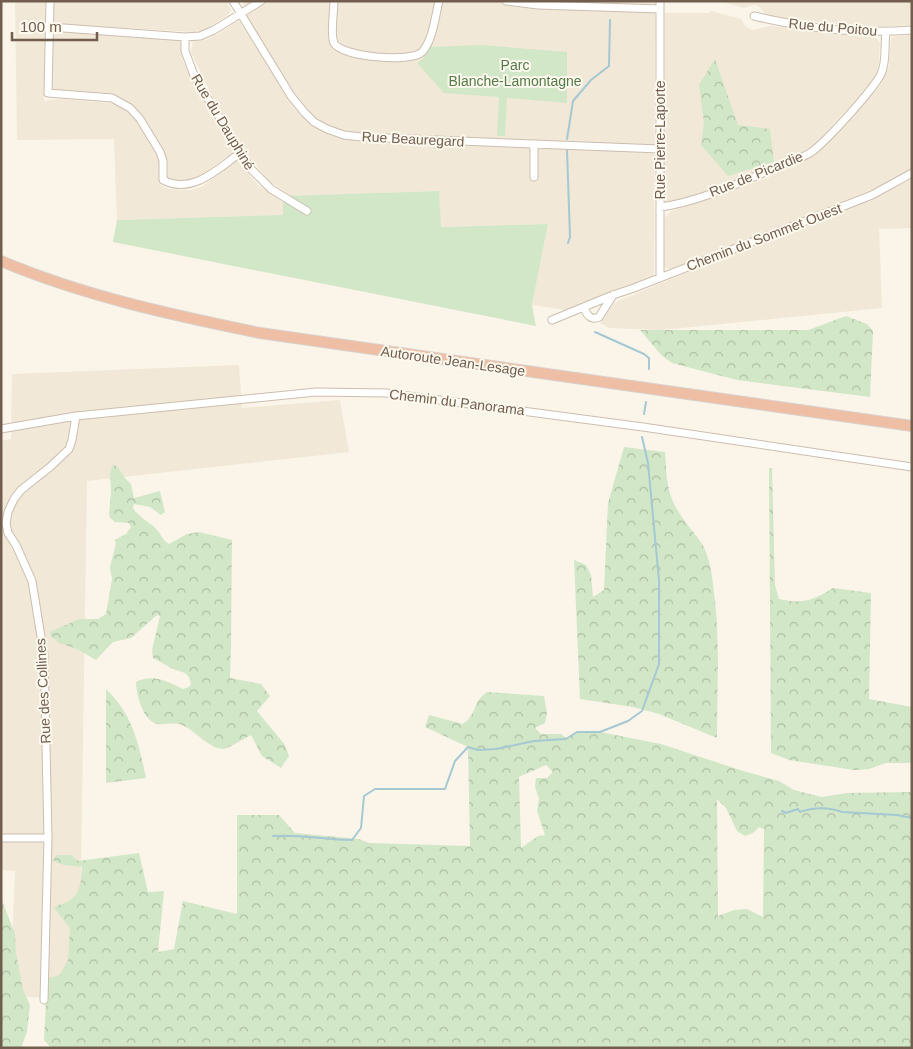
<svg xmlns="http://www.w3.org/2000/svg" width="913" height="1049" viewBox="0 0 913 1049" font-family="Helvetica,sans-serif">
  <defs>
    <pattern id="forest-crowns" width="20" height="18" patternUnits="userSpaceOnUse" patternTransform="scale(1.25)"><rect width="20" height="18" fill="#d2e7c8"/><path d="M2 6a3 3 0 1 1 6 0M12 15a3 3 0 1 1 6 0" fill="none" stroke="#afbea5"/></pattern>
  </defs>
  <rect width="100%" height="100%" fill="#faf5e8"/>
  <!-- residential -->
  <path fill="#f1e8d7" d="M15,1h30l-1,100 15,-2 51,4 6,1 10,6 10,10 23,39v23l3,4 7,3 23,1 11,-4 33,-25 3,1 18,22 26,18 1,13 -167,5 -3,-81 -97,1z
    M54,1h173l4,8 -3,6 -24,15 -10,2 -136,-8 -3,-1 -2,-4z
    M242,1h413l-1,276 -89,33 -33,-5 16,-81 -108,3 -1,-36 -148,5 -22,-15 -15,-18 -42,-67 -21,-44 2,-11 13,-1 14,-7 29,-19z
    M720,1h192v24l-43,2 -101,-10 -10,-11 -6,-1 -8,3z
    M711,11l30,8 4,7 7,4 19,-4 105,11 4,7 -2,25 -7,15 -58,62 -40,19 -93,36 -14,2 -2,-5 1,-185h44z
    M57,32l122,7 2,4 2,18 6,13 41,71 2,6 -1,3 -37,26 -9,2 -14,-1 -4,-3 1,-14 -5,-15 -23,-37 -12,-10 -16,-7 -58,-5 -2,-4 1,-49z
    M912,35v133l-31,18 -103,42 -106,42 -8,-3 1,-49 6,-7 88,-30 43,-19 19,-13 60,-65 8,-18 2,-28 5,-2z
    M912,179v49l-33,1 3,79 -221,22 -52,-2 -9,-5 14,-20 98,-41 140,-55z
    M239,365l3,43 98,-8 9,52 -262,29 -8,519 -69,-4 5,-125 -14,-1v-429l10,-2 1,-65z"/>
  <!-- green -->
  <path fill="#d2e7c8" d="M482,45l85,7v51l-60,-5 -2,38h-8l2,-39 -55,-4 -27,-30 6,-4 7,-12z
    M439,191l2,36 107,-3 -16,81 4,21 -423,-84 4,-22 166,-5v-19z"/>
  <!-- forest -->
  <path fill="url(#forest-crowns)" fill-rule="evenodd" d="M715,59l23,66 32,4 4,33 -46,14 -27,-31 3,-23 -5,-37z
    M846,316l21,8 6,7 -3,66 -133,-17 -65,-17 -10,-7 -22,-26h168z
    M624,447l41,5c2,29 1,43 19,68 8,12 19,21 23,35 5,14 6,30 8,45 5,46 2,92 2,138l-58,-24 -26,-7 -53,-8 -6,-139 12,5 5,10 2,22 11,-7 4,-87z
    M113,464c8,4 9,13 18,20l3,14 26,-7 5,21 -4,3 -11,-8 -16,-3 -1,4c6,10 18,14 25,23 4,6 5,9 11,13l18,-10 12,-2 33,8 -1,108 -1,30 31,6 9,12 -13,15 28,34 4,11 -8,12 -19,-12 -11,-21c-4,2 -24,14 -27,14 -15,0 -27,-17 -40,-23 -8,-5 -18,-1 -26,-2 -15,-2 -22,-30 -22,-42 16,-9 33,0 47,7l6,-2 2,-3 -2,-7 -4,-4 -12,-4 -20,-11 -1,-8 8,-34 -3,-1 -26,23 -18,4 -17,18 -19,-11 -18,-6 -9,-8v-3l29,-13h19l8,-5 6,-35 -2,-12 6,-24 -2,-3 12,-6 5,-7 -2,-4 -14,-1 -5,-4 -1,-4 2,-22 -1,-18z
    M769,468h3l3,117 4,14c24,5 33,2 54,-11l38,5 -2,106 43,8v56h-26l-17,6 -15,1 -65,-10 -18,-7z
    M106,689c26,24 33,55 40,89l-40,5z
    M487,692l57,4 3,17 -2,10 -10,5 6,6h20l5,4 11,-6h23l61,12 79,26 39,11 15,9 28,7 25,-4 65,-1v256h-861l-7,-8 3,-58 1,-4 12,-3 8,-15 2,-32 -16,-20c4,-4 10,-4 15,-7 12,-7 12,-21 13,-34l-18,-2 -11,-4 3,-6h15l7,6 61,-8 9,39 16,-1 -6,61 16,-3 9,-48 54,13v-99h42l16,18 64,6 10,4 101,3 -2,-99 -43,-20 4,-12 34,9c15,-11 9,-22 24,-32zM546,765l7,7 -6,6h-11l-1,9 4,11 -2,13 8,24 -7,1 -17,12 -2,-71zM717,799l9,9 11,23 8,5 8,-3 6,-6 5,2 -1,88 -16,-8 -13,1 -16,6z
    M1,898l14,36 1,19 7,37 7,15 -3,27 -6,16h-20z"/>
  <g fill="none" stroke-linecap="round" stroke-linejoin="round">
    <!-- stream -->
    <path stroke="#a5c8d3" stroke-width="2" d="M567,139l6,-38 18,-21 18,-14 1,-46
      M567,150l3,87 -2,6
      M595,332l49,22 5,4v11
      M644,414l2,-12
      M782,811l4,2 12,-4 2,3c13,-5 30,-5 42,0l55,3 15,3
      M273,836c27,-2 53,4 79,4l9,-12 3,-32 11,-7h70l10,-28 13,-14 10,3 18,-1 38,-8 32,-2 11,-7h23l28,-11 14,-10 17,-47v-84l-11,-117 -6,-26"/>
    <!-- minor casing -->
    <g stroke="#ccbeaf" stroke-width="9">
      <path id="minor" d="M50,1l-2,92 64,5 18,10 10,11 20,33 3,9v19c29,15 55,-11 77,-27
        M233,1l58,95 13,16 10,10 13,7 17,6 17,2 299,12
        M334,1c0,11 -4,33 0,42 7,14 77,20 88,9 11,-12 13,-35 17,-51
        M506,1l32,4 122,4
        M660,1v277
        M754,16c51,12 106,18 158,14
        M50,27l135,10 15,-1 14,-6 47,-29
        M185,37v14l10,27 57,92 19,19 36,22
        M534,144v33
        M660,207c35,-4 82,-25 115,-39 11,-5 24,-9 35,-15 15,-10 63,-63 71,-79 6,-13 3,-28 5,-42
        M584,308c3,7 7,13 15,9l14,-22
        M552,320l61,-25 21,-7 238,-93 40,-22
        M1,429l75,-13 240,-24 70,1 257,34 269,40
        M1,838h47
        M44,1000l4,-162 -4,-183 -12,-74 -16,-36 -8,-12 -2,-10 2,-11 6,-13 7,-9 29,-23 19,-18 3,-9 4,-24"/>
    </g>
    <!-- highway casing -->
    <g stroke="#d8d2cd" stroke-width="12">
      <path id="highway" d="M1,261c83,35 171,54 259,72l652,93"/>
    </g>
    <!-- minor -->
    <use href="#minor" stroke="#fff" stroke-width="7"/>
    <!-- highway -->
    <use href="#highway" stroke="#eebfa5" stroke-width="10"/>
  </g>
  <g text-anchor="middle" stroke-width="4" stroke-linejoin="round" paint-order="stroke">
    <!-- street labels -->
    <g font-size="14" fill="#725e4e" stroke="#fdf9ee">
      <text transform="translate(833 27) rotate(5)" y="5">Rue du Poitou</text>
      <text transform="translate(223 122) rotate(59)" y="5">Rue du Dauphiné</text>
      <text transform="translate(413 139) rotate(3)" y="5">Rue Beauregard</text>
      <text transform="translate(660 140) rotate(-90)" y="5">Rue Pierre-Laporte</text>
      <text transform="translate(756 174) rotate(-22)" y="5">Rue de Picardie</text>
      <text transform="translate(764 237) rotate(-21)" y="5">Chemin du Sommet Ouest</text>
      <text transform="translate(453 361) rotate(8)" y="5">Autoroute Jean-Lesage</text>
      <text transform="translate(457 402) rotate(7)" y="5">Chemin du Panorama</text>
      <text transform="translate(43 691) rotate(-93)" y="5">Rue des Collines</text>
    </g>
    <!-- park labels -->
    <g font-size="14" fill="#547c4b" stroke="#fdf9ee">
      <text x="515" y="70">Parc<tspan x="515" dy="16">Blanche-Lamontagne</tspan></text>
    </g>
  </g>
  <!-- border -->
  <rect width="913" height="1049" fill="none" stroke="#725e4e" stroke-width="5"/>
  <!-- scale -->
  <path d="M12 32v8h85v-8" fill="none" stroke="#725e4e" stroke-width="2.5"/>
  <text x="20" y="32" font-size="15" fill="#725e4e" stroke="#fdf9ee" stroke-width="4" paint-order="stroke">100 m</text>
</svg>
